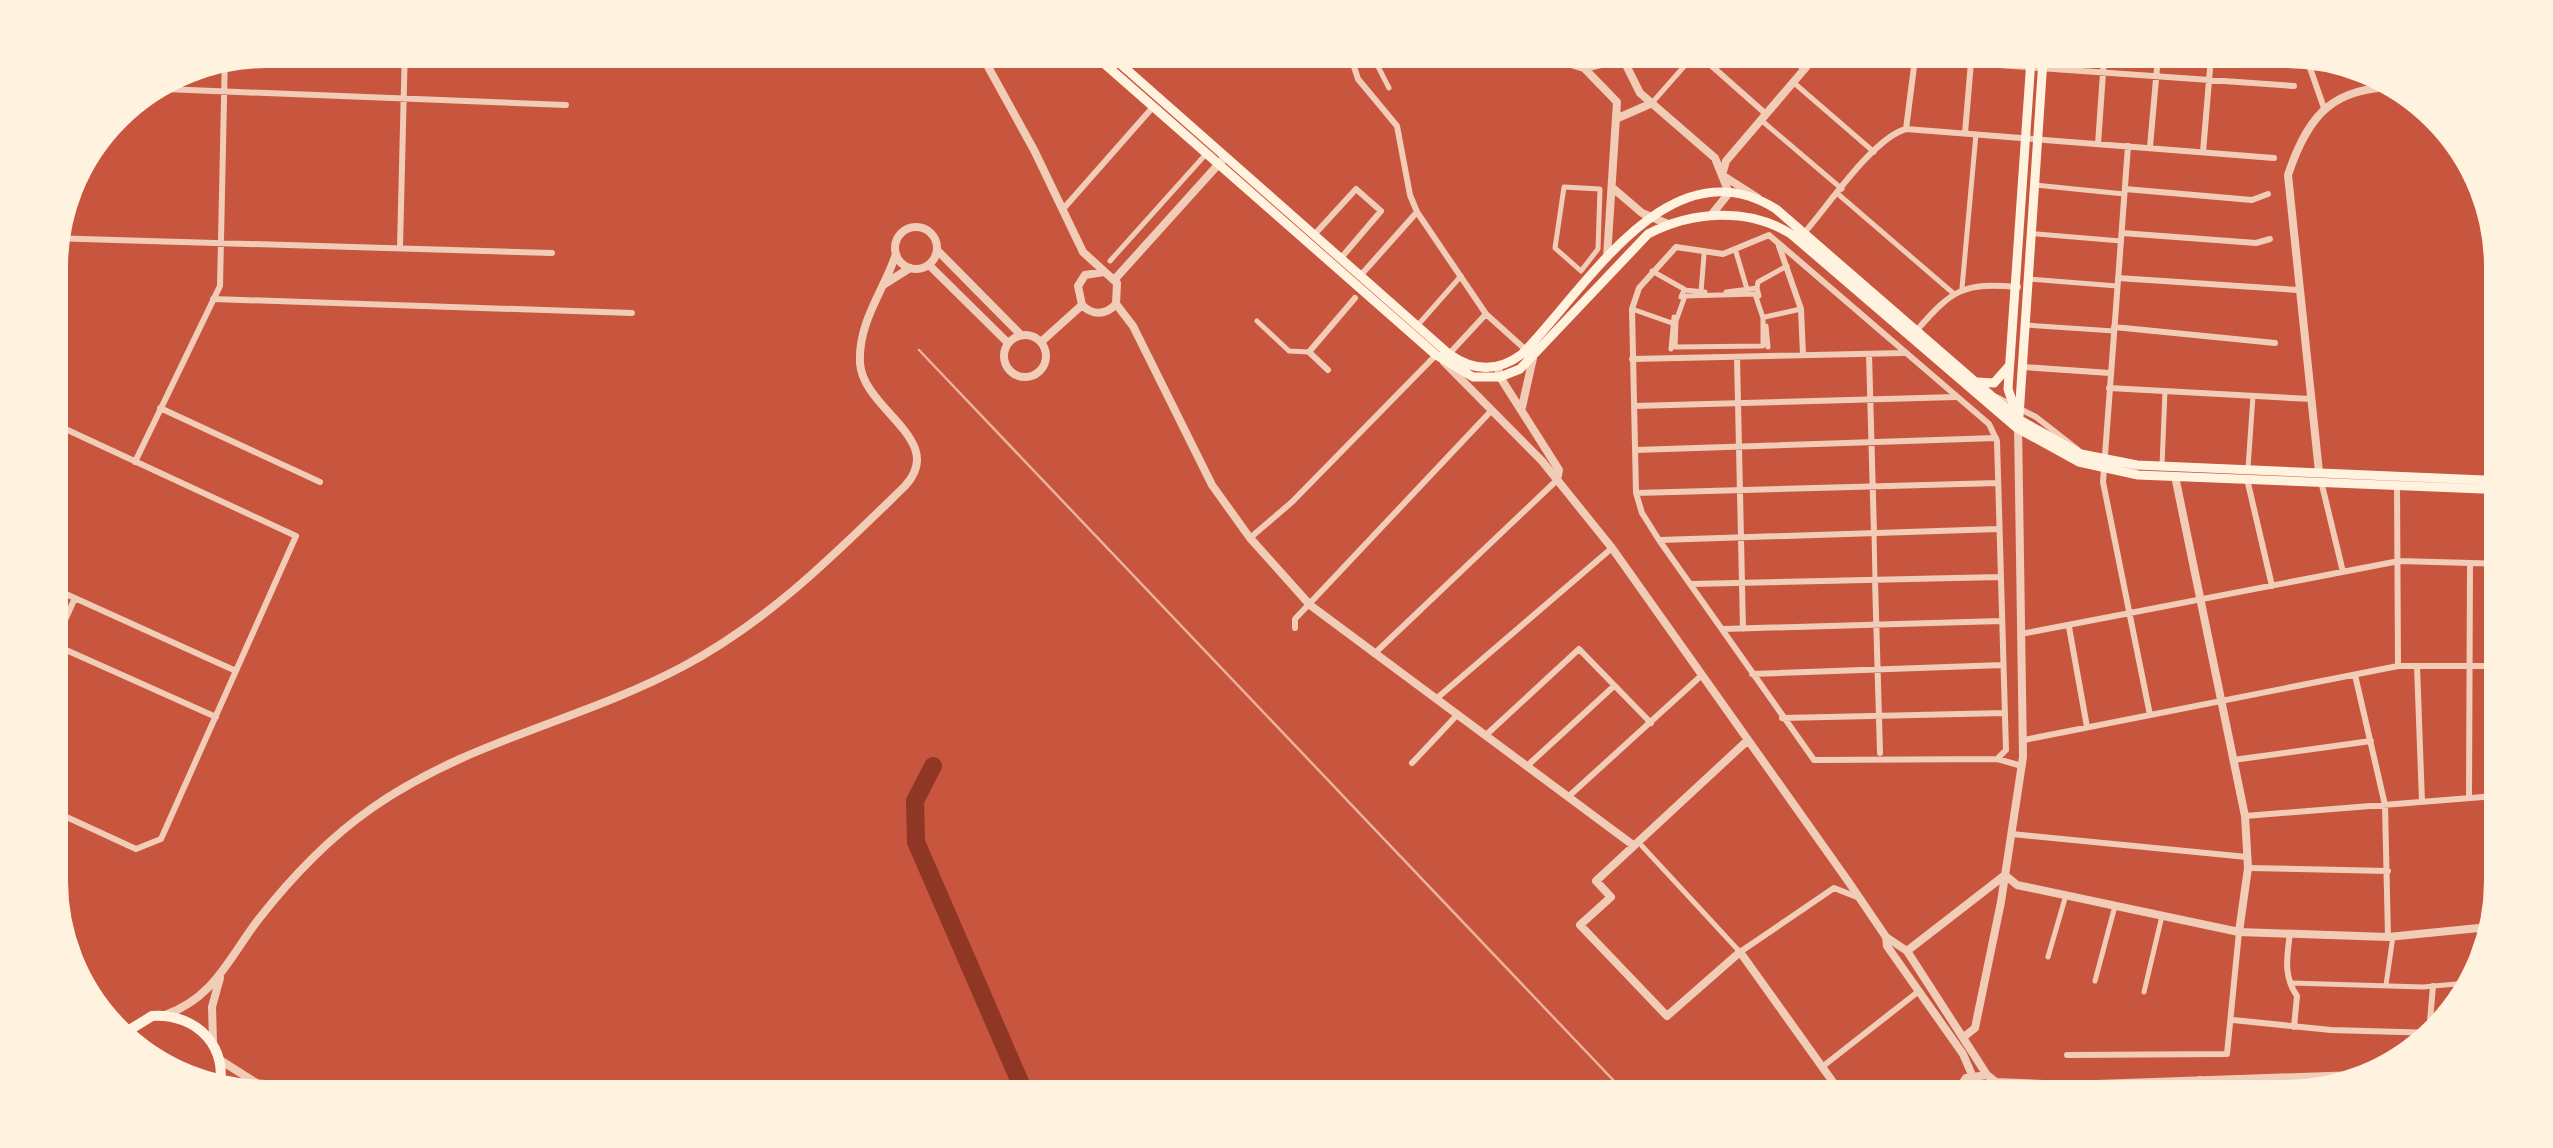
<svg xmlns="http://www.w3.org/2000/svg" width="2553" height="1148" viewBox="0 0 2553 1148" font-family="Signika,sans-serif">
  <rect width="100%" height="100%" fill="#c8553d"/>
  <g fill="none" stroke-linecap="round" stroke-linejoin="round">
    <!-- river -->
    <path stroke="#8f3625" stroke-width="18" d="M933,766l-18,35 1,41 104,240"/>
    <!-- pedestrian -->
    <path stroke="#f1ccb7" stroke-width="5" d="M1367,45l22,43
      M1793,82l81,70
      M1651,104l44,-50
      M1761,120l81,69
      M2035,185l89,9
      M1564,187l36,2 -2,60 -17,22 -26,-23z
      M1838,194l115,99
      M2037,234l84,7
      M1736,252l11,37
      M1110,261l96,-107
      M1652,271l32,18
      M2028,279l89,7
      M1757,288l1,-6 29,-16
      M1962,288l14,-154
      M1701,292l3,-37
      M1726,292l31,-4 2,8
      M1755,294l8,24v28l-88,1 1,-26 9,-25z
      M1681,297l3,-7 21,2
      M1632,309l40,14
      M1765,317l36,-8
      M1257,321l32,30 20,1
      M2025,325l89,6
      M1417,326l44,-50
      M1766,326l2,21
      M1671,349l3,-32
      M2162,466l3,-75
      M2248,468l5,-72
      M1874,533l1,47
      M1642,846l98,106
      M2048,957l18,-62
      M2095,981l20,-75
      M2291,983l132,4 55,-5
      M2386,985l7,-49
      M2144,992l18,-76"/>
    <!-- minor -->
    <path stroke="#f1ccb7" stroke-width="6" d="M1347,45l11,34 39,47 13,69 7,17 69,102 40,36
      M1688,45l78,69
      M1776,45l28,24
      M1862,45l22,12 410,29
      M2303,48l21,60
      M1695,54l7,-9
      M140,88l426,17
      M1906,129l9,-70
      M1965,133l6,-71
      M2098,144l7,-99
      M2128,146l-25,336 47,233
      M2150,147l9,-102
      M2203,152l9,-107
      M2125,189l127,11 16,-6
      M1064,208l89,-101
      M1805,232c23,-26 68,-94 101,-103l368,29
      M2122,233l134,10 14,-4
      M1314,235l42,-46 25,22 -40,47
      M49,238l503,15
      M1779,246l22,63 2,46
      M400,247l5,-202
      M1361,275l56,-63
      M2118,278l180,12
      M213,299l419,14
      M2114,327l161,16
      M1917,330c35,-40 46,-48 101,-43
      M1449,354l37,-40
      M1869,354l5,179
      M1737,357l6,272
      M1632,359l272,-6
      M2023,367l87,6
      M1328,370l-19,-18 46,-54
      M2109,388l202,11
      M1996,397l40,20 41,32
      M1634,406l322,-9
      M160,408l160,74
      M46,420l250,116 -135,303 -25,10 -89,-41
      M1635,450l361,-12
      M135,462l85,-176 5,-233
      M2247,479l25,107
      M2321,481l22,91
      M2397,484l1,182
      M1636,493l362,-10
      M1250,538l42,-36 144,-147
      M1660,540l338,-11
      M1875,580l5,173
      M1691,584l309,-7
      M46,585l190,86
      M2069,627l18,100
      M1295,628v-9l197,-209
      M1723,629l278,-8
      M2021,634l378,-73 108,3
      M46,641l170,76
      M1374,654l183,-174
      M46,662l29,-64
      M2417,666l5,136
      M1752,674l251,-9
      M2355,675l30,130 3,132
      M1436,699l176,-151
      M1782,718l223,-5
      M1486,735l93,-86 72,74
      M2024,740l374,-74h109
      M1997,759l9,-9 -9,-309 -8,-17 -220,-189 -46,19 -47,-7 -37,41 -7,21 4,184 6,20 17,27 155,220 183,-1 25,7
      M2233,760l138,-19
      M1412,763l46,-49
      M1527,766l87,-80
      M1568,797l134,-122
      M2469,798l1,-235
      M2245,816l263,-21
      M2012,834l235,23
      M2248,868l140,3
      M2290,933c-3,24 -7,43 7,63l-3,31
      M1740,952l94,-64 23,9
      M2233,1020l98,10 105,3
      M2429,1033l4,-47
      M2067,1055l160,-1 12,-122
      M1822,1067l97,-76
      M2200,1079v24
      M2100,1083l8,20"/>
    <!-- tertiary -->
    <path stroke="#f1ccb7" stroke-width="8" d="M976,45l58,105 49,102 34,31 -1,21c-10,11 -23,12 -34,1l-4,-19 7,-11 19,-3
      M1510,45l74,23 33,34 -10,155
      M1616,45l24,48 75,65 14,35 -17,21
      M1584,68l21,-5 13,-9
      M1618,118l32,-14
      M1722,175l4,-14 99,-116
      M1722,175l36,23
      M1614,189l28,24 26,11
      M895 248a21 21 0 1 1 42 0a21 21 0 1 1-42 0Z
      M937,250l84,85
      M929,265l79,78
      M1115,279l110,-122
      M883,285l27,-17
      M1116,304l17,22 79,159 38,53 60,67 323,240
      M1004 356a21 21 0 1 1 42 0a21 21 0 1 1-42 0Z
      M1041,342l41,-37
      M1444,362l98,99 70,87 236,333 38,56 1,9 76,108 9,21
      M1498,367l2,10 59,93 -2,10
      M1522,407l11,-49
      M2319,472l-31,-297c20,-61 46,-90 115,-88
      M2175,476l70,340 3,52 -9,64
      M1748,740l-152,141 15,16 -31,28 87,91 73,-64 108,151
      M2005,875l12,10 222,47 149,5 111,-11
      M1886,937l21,14 80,124 9,7 2,21
      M1907,951l98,-76
      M165,1015c49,-17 64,-57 93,-95 32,-41 71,-82 114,-112 95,-67 208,-87 310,-141 87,-46 153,-113 223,-181 43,-46 -42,-76 -45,-123 -2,-42 24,-72 36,-109
      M1965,1036l10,-8 26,-126 22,-145 -5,-334
      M213,1042l-1,-35 8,-29
      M220,1060l46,29
      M1996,1082l72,3 316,-11
      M234,1096l36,-5 78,12
      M1459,1103l500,-14
      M1960,1103l-1,-14 7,-11 21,-3"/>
    <!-- secondary -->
    <path stroke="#fff3e0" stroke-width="9" d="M1083,45l353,310 37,22h27l20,-8 128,-135c44,-23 100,-27 143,0l226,194 62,34 59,13 369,15
      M1099,45l350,309c25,18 49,18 73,0 65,-66 147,-212 254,-145l242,210 63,35 56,11 370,16
      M1977,382l17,1 15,-17
      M2017,415l-9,-26 24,-344
      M2019,416l25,-371"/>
    <!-- primary -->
    <path stroke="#fff3e0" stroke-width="10" d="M118,1037l34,-21c45,-3 79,32 66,77"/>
    <!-- rail -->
    <path stroke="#e9b49f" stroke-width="2.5" d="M919,350l716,753"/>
  </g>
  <!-- crop -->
  <path d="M0 0H2553V1148H0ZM267 62H2285A205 205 0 0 1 2490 267V881A205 205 0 0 1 2285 1086H267A205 205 0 0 1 62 881V267A205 205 0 0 1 267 62Z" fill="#fff3e0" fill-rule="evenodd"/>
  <path fill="none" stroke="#fff3e0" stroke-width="12" d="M267 62H2285A205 205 0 0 1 2490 267V881A205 205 0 0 1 2285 1086H267A205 205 0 0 1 62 881V267A205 205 0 0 1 267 62Z"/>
</svg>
